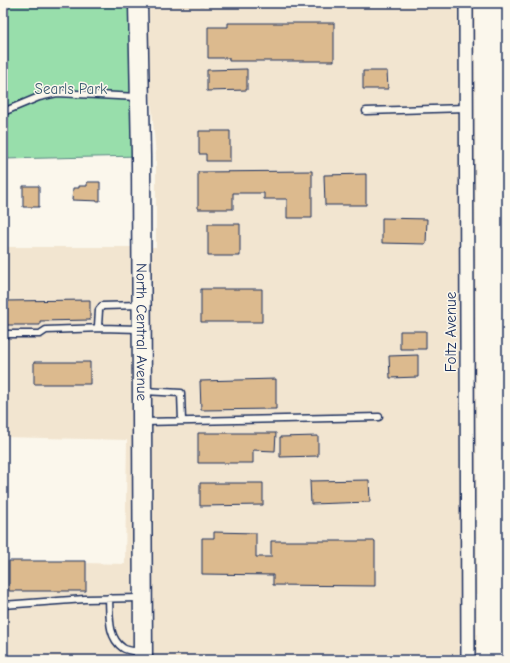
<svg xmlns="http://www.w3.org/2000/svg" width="510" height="663" viewBox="0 0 510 663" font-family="'Comic Neue',sans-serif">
  <rect width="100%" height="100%" fill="#fbf7ec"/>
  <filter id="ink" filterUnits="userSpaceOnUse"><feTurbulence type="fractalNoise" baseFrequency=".025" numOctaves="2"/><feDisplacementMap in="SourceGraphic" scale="8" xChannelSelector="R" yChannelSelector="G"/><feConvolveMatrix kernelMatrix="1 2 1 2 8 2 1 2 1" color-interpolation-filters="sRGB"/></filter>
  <g filter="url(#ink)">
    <!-- built -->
    <path fill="#f2e5d0" d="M143,3h332l2,657h-474v-99l122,3 2,-124 -124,-3v-190h153v-90z"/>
    <!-- green -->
    <path fill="#98deab" stroke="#5a8684" d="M3,3h135l3,153 -138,3z"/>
    <!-- building -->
    <path fill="#dcba8e" stroke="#1b2f5e" d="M197,3h54v2h-54z
      M228,23h106v38h-105v-3h-21v-31h20z
      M247,69v21l-40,1v-21z
      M363,71h24l1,18h-25z
      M199,131h31v30h-24v-7h-7z
      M312,171v47h-25v-19h-23v-6h-31v16h-35v-37z
      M366,174v31h-41l-1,-30z
      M87,182h13v19l-28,-1 1,-12h6v-2h8z
      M23,186h16v21h-16z
      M382,218l45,1 -1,25 -44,-1z
      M208,224h32v32h-32z
      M201,289h61v33h-61z
      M90,300v20l-50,1v4h-37v-24z
      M400,331h26v18h-26z
      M418,355v22l-28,1 -1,-22z
      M34,362h56v22h-56z
      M276,379v30l-75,1 -1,-29z
      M198,433h78l-1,18 -22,-1v13h-55z
      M318,436v20l-38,1v-20z
      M369,480l1,22 -59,2 -1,-23z
      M200,483h63v22l-63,1z
      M214,532l42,1v24h15v-16h104v45l-102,-1v-10l-71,-1v-36h12z
      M9,561h77v30h-77z"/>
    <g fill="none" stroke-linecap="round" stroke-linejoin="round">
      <!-- lane casing -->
      <g stroke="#1b2f5e" stroke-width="9">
        <path id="lane" d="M366,111l100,-3
          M3,112l36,-15 18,-4 81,4
          M139,329l-38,-1 -3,-2 1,-16 3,-4 38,-1
          M3,334h37l6,-4 57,-2
          M144,391l37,2 1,28
          M144,422l235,-5
          M109,598c1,17 -2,39 14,50 4,3 13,3 18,4
          M3,605l82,-6 56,-1"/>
      </g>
      <!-- street casing -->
      <g stroke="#1b2f5e" stroke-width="16">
        <path id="street" d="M466,3l2,657"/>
      </g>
      <!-- secondary casing -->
      <g stroke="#1b2f5e" stroke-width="21">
        <g id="secondary">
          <path id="s1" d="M138,3l3,153 2,504"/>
        </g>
      </g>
      <!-- lane -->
      <use href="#lane" stroke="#fbf7ec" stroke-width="6"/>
      <!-- street -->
      <use href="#street" stroke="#fbf7ec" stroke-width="13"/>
      <!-- secondary -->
      <use href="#secondary" stroke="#fbf7ec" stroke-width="18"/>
    </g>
  </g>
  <g text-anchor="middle" stroke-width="3" stroke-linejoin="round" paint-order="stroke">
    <!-- park labels -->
    <g font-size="15" fill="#3a5b71" stroke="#fbf7ec">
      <text x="71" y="94">Searls Park</text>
    </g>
    <!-- street labels -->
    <g font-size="15" fill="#1b2f5e" stroke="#fbf7ec">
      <text dy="5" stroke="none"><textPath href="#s1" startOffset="329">North Central Avenue</textPath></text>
      <text transform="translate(451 332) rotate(-90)" y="5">Foltz Avenue</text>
    </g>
  </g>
  <!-- margin -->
  <rect width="510" height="663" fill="none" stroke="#fbf7ec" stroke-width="16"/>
  <rect x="8" y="8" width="494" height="647" fill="none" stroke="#1b2f5e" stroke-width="1.5" filter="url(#ink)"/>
</svg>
